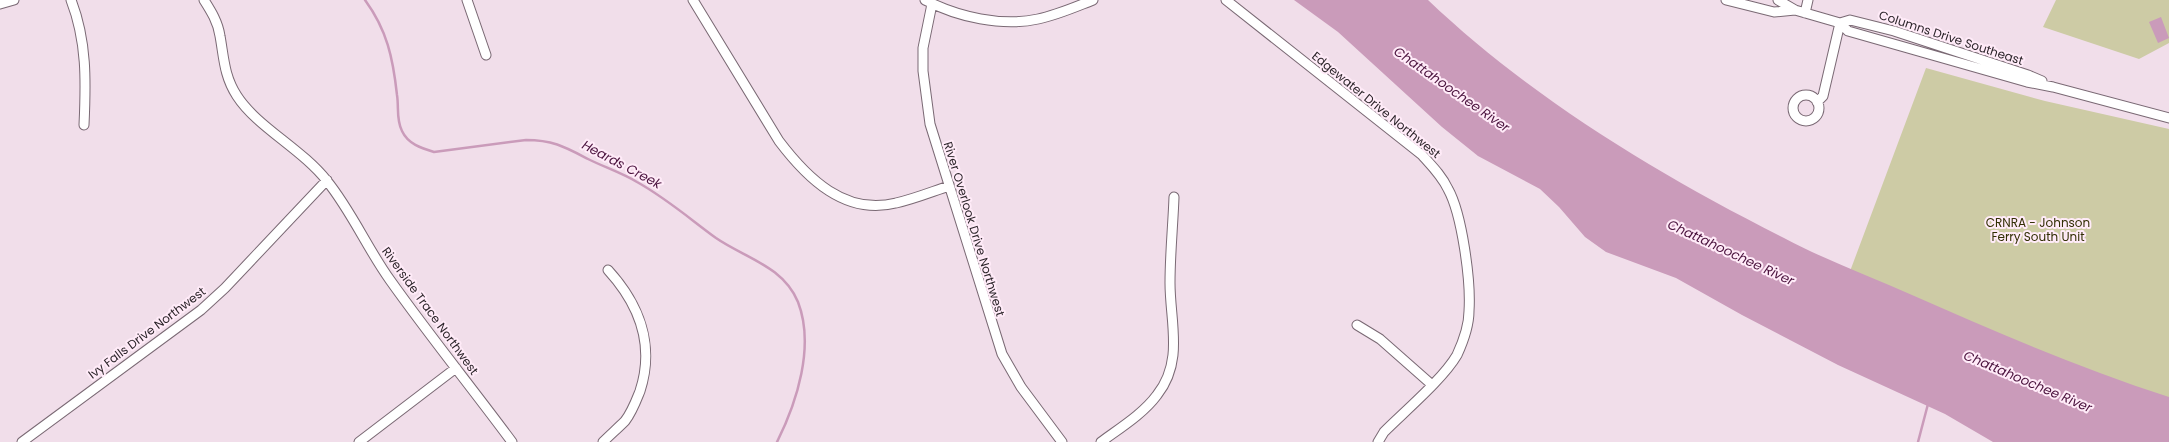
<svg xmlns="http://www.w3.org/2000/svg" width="2169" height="442" viewBox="0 0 2169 442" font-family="Poppins,sans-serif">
  <rect width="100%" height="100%" fill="#f1deea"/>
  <!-- green -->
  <path fill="#cdcba5" d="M2056,0h113v43l-30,16 -96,-32z
    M1926,68l119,33 124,28v284l-320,-139z"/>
  <!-- water -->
  <path fill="#ca9bba" d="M1294,0h134c103,98 229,174 356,238 41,22 86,38 128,57 84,37 169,74 257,102v45h-176l-48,-28 -107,-49 -96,-50 -66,-37 -70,-26 -21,-15 -26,-30 -19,-18 -62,-33 -36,-29 -104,-95z
    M2161,17l8,21 -11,5 -9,-21z"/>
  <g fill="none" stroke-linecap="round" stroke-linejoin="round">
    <!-- stream -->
    <path stroke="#ca9bba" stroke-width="2.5" d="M365,0c22,30 28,58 32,95 2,12 -1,25 5,36 6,13 19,17 32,21l92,-12c27,0 39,7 62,19 16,8 34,14 49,23 29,16 53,37 79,56 29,20 67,28 82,64 17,44 -1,100 -21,140
      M1918,442l10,-38"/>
    <!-- minor casing -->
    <g stroke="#7a6974" stroke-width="11">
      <path id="minor" d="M71,0c16,41 15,82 13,125
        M204,0c7,11 14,22 16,36 4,22 4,40 17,60 20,31 65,53 90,85 25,31 40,67 63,99 39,55 82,108 122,162
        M467,0l19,55
        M693,0l86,141c28,37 66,75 117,62 18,-4 35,-11 53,-17
        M925,0c33,17 77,27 113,19 19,-4 37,-12 55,-19
        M1226,0l196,155c10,11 20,21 26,34 14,25 23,92 21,122 0,14 -6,31 -12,44 -14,24 -52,56 -73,77l-6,10
        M1726,0l48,12 21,-2 -17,-10
        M0,4l14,-4
        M932,4l-9,44v23l7,53 72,230 19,33 41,55
        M1795,10l45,13 8,8 179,51 26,5 116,31
        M1805,13l3,-13
        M1840,23l10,-3 44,11 134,44 14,6
        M1793 108a13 13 0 1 1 26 0a13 13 0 1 1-26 0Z
        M1817,102l6,-6 17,-73
        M1357,325l23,14 51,45
        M22,442l179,-132 24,-22 102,-108
        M359,442l97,-74
        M603,442c7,-7 15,-14 22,-21 7,-9 11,-20 15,-30 15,-46 -1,-87 -32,-121
        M1101,442c19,-14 42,-28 56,-47 27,-34 13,-73 13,-112 0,-29 3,-58 4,-86"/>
    </g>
    <!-- minor -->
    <use href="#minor" stroke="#fff" stroke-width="9"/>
  </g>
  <g text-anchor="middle" stroke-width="4" stroke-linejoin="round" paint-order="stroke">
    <!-- street labels -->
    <g font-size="12" fill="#2b2429" stroke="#ffebf8">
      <text transform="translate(1951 38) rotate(18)" y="4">Columns Drive Southeast</text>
      <text transform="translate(1376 105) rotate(39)" y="4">Edgewater Drive Northwest</text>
      <text transform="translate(974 229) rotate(73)" y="4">River Overlook Drive Northwest</text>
      <text transform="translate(430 311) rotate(54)" y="4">Riverside Trace Northwest</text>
      <text transform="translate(147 333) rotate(-37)" y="4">Ivy Falls Drive Northwest</text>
    </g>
    <!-- park labels -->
    <g font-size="12" fill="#322f04" stroke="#ffebf8">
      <text x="2038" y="227">CRNRA - Johnson<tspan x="2038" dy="14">Ferry South Unit</tspan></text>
    </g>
    <!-- water labels -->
    <g font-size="13" font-style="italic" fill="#4b133e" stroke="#ffebf8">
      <text transform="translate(1452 89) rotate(35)" y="5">Chattahoochee River</text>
      <text transform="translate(622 164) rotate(28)" y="5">Heards Creek</text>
      <text transform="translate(1731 252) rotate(25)" y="5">Chattahoochee River</text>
      <text transform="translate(2028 381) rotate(23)" y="5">Chattahoochee River</text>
    </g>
  </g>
</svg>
